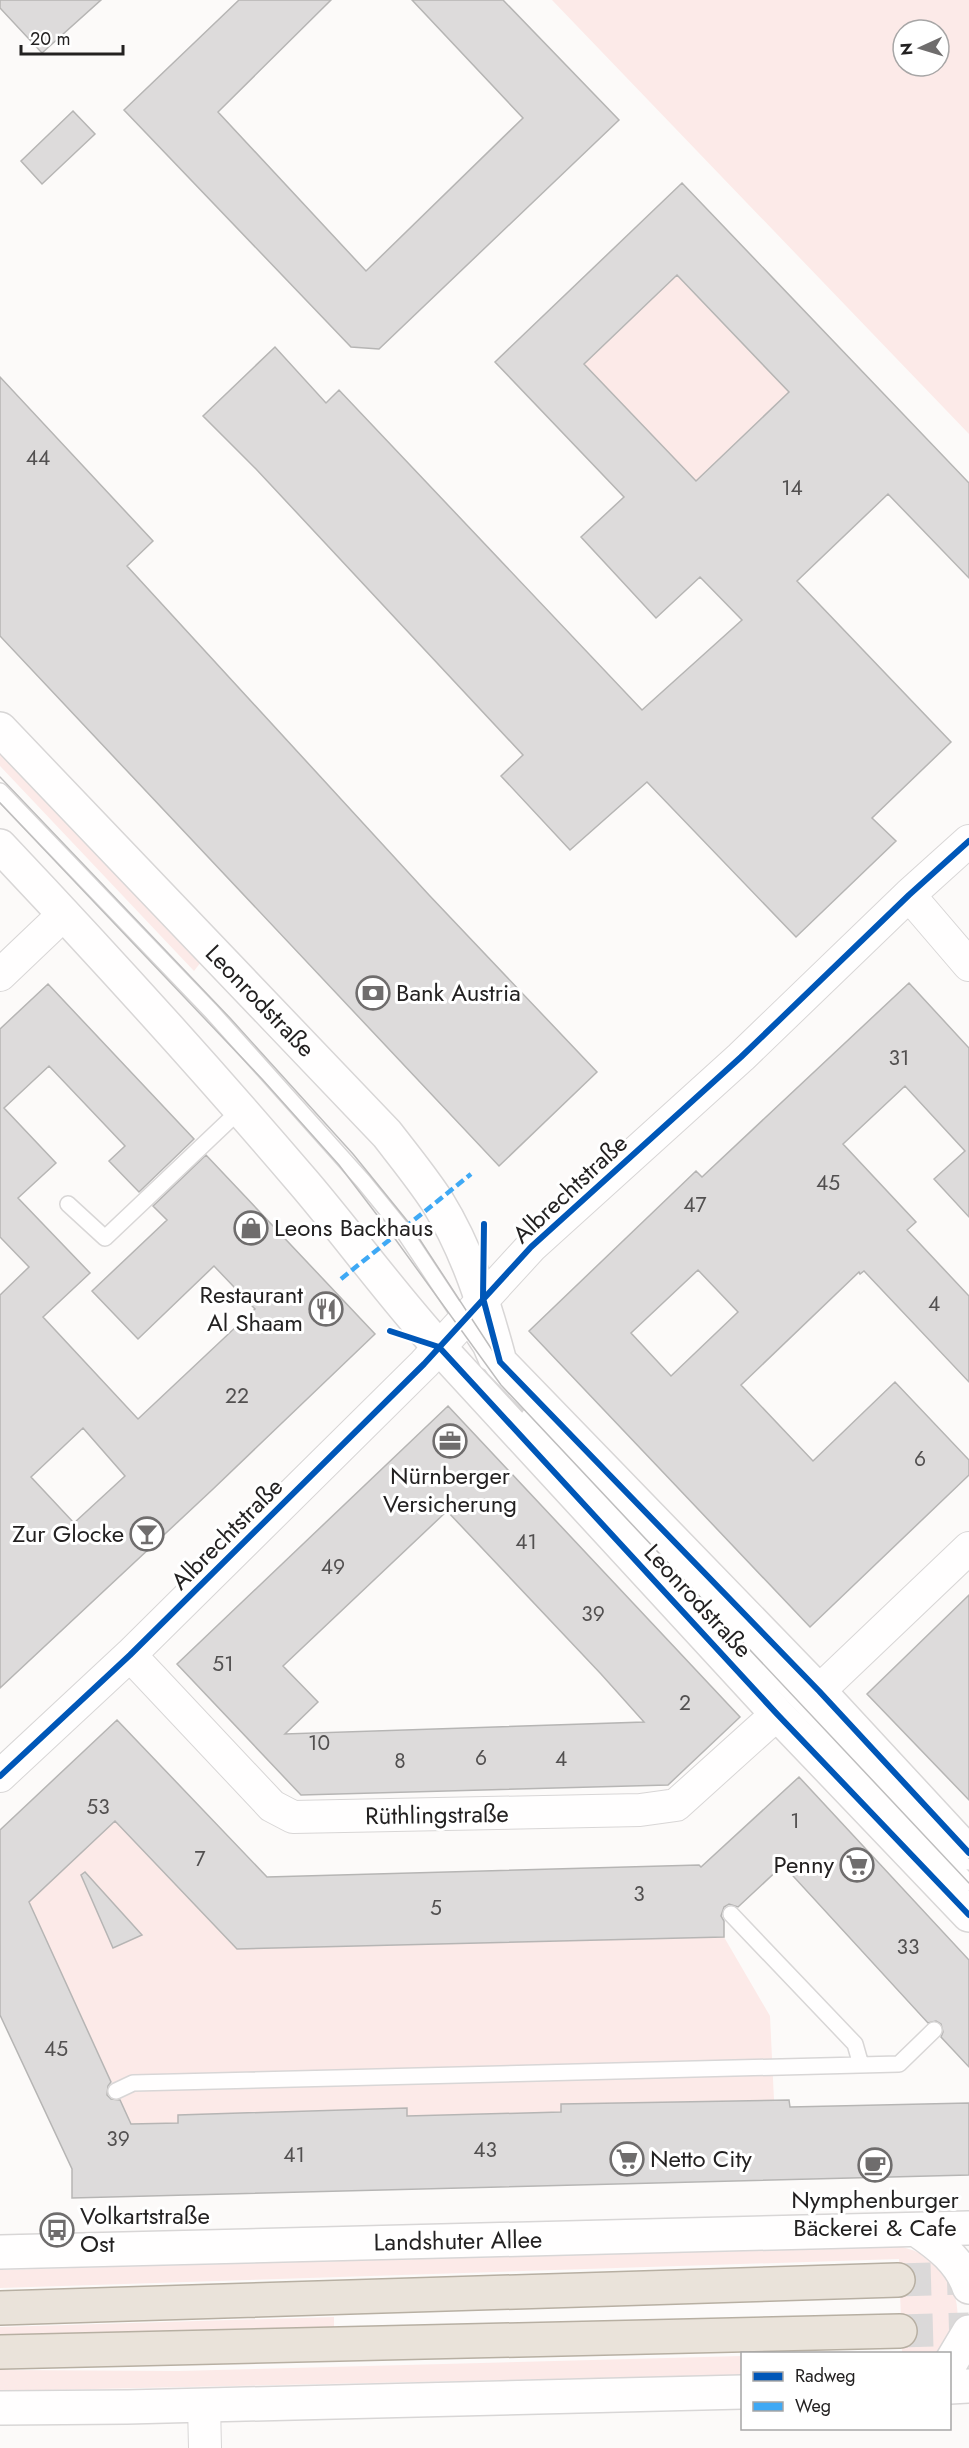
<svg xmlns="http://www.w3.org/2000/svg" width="969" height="2448" viewBox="0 0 969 2448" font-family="Jost,sans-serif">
  <rect width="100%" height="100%" fill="#fcfaf9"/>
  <!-- green -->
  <path fill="#fceae8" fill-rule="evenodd" d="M552,0h417v434zM903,30h36v36h-36z
    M677,275l112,117 -93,89 -112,-117z
    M0,749l201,213 -7,9 -194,-205z
    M116,1820l122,129 486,-12 46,79 4,84 -212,4 -1,8 -154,4v-8l-228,7 -1,8 -47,1 -103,-222z
    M899,2246c32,9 51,20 57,55 2,10 3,24 -2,33 -3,7 -9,13 -14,19h-93l55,-1 -3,-93 -899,29v-18z
    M334,2317v10l-334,9v-9z
    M742,2356v19l-742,16v-21l178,1z"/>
  <!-- building -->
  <path fill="#dddbdb" stroke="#b6b5b4" stroke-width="1.5" fill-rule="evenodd" d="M0,0h101l-59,53 -42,-45z
    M239,0h92l-113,112 148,159 157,-153 -111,-118h91l116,120 -240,229 -28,-2 -227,-237z
    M73,111l22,23 -53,50 -21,-23z
    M682,183l287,300v95l-81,-84 -91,87 154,161 -79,76 24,23 -100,96 -149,-155 -77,68 -69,-74 22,-21 -267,-286 -53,-53 72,-69 51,56 13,-13 303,320 100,-90 -42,-43 -44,41 -75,-81 43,-40 -129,-135zM677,275l112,117 -93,89 -112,-117z
    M0,377l153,164 -26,25 302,329 168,177 -98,94 -499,-530z
    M909,983l60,65v169l-35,-38 31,-28 -60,-65 -62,58 73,78 -9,8 62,66v86l-105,-111 -4,3 -1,-2 -118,113 72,76 82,-79 74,78v15l-159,152 -281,-296 167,-160 6,6zM698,1270l40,42 -67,64 -40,-43z
    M48,984l146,155 -55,53 -30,-31 16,-15 -76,-80 -45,42 52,55 -38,35 72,75 -47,44 95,102 117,-110 -41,-43 -76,73 -46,-48 75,-71 -14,-14 53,-51 169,179 -163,156 -212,198v-393l29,-28 -29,-30v-208zM83,1428l42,48 -51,47 -43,-46z
    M448,1406l292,311 -72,68 -367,10 -124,-131zM447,1511l154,163 43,48 -359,12 33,-32 -35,-36z
    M969,1595v205l-102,-106z
    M117,1720l150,157 432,-12 2,2 98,-90 170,183v107l-28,-30 2,-5 -2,-8 -5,-3 -8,2 -145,-158 -45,42 -9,-3 -5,3 -3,9 3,5v16l-487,12 -122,-128 -86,81 82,180 -3,4 -1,9 4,4 9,1 11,24 47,-1v-8l229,-7v8l154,-4v-8l228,-4 1,7 179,-4v72l-897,23v-29l-72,-154v-185z
    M85,1872l57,63 -29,13 -32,-73z"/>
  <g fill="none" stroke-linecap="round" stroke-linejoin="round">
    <!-- trunk-tunnel -->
    <path stroke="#dbd9d9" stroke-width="33" stroke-dasharray="33 16" stroke-linecap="butt" d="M898,2280l71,-2
      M900,2331l69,-2"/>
    <!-- service casing -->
    <g stroke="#d8d6d6" stroke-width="18">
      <path id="service" d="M0,791l211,220 152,170 39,48 79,119 6,14
        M68,1204l37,34 135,-128
        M529,1416l440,467
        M731,1914l124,130 6,21
        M116,2091l17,-8 766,-19 35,-34"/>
    </g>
    <!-- minor casing -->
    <g stroke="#d8d6d6" stroke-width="34">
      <path id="minor" d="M909,895l60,70
        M0,975l64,-61
        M130,1655l142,151 21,11 347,-7 36,-5 101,-91
        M819,1691l150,-143
        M0,1776l130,-121 294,-291 107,-117 210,-190 168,-162 60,-54
        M204,2405l1,43"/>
    </g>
    <!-- secondary casing -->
    <g stroke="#d8d6d6" stroke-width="36">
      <path id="secondary" d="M0,729l387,405c17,22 35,44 50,67 31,50 48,105 63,161l319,329 150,162
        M0,846c104,110 206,222 304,337 46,54 87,111 135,164l338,367 192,201
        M917,2230c22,15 43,31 52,57
        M0,2252l969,-24
        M950,2364l19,-32
        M950,2387l19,-1
        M0,2408l127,-1 615,-15"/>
    </g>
    <!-- trunk casing -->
    <g stroke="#b7afa2" stroke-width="36">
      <path id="trunk" d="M0,2308l898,-28
        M0,2352l900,-21"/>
    </g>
    <!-- service -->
    <use href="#service" stroke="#fffefe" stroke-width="15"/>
    <!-- minor -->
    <use href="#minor" stroke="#fffefe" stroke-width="32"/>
    <!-- secondary -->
    <use href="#secondary" stroke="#fffefe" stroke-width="33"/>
    <!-- trunk -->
    <use href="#trunk" stroke="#eae3da" stroke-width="33"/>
    <!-- tram -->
    <path stroke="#bebdbd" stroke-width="1.5" d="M0,777l230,241 123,136 56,69 91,139 319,329 150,167
      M0,803l262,276 77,86 54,71 108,149 468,498"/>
    <!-- quiet -->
    <path stroke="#3fa9f5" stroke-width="4.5" stroke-dasharray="9 4.5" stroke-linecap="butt" d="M341,1279l130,-105"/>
    <!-- cycleway casing -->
    <g stroke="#fff" stroke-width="10">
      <path id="cycleway" d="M484,1224l-1,74 17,64 319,329 150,162
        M390,1331l49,16 338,367 192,201
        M0,1776l130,-121 294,-291 107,-117 210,-190 168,-162 60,-54"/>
    </g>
    <!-- cycleway -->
    <use href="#cycleway" stroke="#0057b8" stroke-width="6"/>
  </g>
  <!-- icons -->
  <defs>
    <g id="bank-ring" transform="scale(1.725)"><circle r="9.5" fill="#fff" stroke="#6f6d6d" stroke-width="1.5"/><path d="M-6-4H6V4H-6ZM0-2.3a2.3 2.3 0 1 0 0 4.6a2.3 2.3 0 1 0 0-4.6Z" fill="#6f6d6d"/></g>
    <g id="shop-ring" transform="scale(1.725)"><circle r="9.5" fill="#fff" stroke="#6f6d6d" stroke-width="1.5"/><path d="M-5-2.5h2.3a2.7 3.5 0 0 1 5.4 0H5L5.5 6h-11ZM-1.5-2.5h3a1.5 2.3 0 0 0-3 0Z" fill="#6f6d6d"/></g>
    <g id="restaurant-ring" transform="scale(1.725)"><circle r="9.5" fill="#fff" stroke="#6f6d6d" stroke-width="1.5"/><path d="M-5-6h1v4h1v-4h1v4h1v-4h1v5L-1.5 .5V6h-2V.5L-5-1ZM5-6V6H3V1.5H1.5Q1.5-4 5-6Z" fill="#6f6d6d"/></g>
    <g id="office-ring" transform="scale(1.725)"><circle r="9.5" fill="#fff" stroke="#6f6d6d" stroke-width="1.5"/><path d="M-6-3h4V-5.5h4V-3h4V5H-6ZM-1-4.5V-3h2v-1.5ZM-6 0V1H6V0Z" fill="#6f6d6d"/></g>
    <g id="bar-ring" transform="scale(1.725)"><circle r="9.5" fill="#fff" stroke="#6f6d6d" stroke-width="1.5"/><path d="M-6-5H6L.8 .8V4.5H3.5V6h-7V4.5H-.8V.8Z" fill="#6f6d6d"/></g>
    <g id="supermarket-ring" transform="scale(1.725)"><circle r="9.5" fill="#fff" stroke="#6f6d6d" stroke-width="1.5"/><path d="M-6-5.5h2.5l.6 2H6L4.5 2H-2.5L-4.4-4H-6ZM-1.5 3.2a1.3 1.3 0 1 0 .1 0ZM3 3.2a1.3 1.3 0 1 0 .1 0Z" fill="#6f6d6d"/></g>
    <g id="cafe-ring" transform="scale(1.725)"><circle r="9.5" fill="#fff" stroke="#6f6d6d" stroke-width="1.5"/><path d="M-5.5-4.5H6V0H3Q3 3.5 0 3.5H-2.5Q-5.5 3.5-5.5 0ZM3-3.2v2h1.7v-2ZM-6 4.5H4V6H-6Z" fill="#6f6d6d"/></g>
    <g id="bus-ring" transform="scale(1.725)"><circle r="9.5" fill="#fff" stroke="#6f6d6d" stroke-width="1.5"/><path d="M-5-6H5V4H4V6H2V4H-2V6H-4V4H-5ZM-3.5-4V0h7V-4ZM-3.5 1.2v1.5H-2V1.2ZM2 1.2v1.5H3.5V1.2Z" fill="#6f6d6d"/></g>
  </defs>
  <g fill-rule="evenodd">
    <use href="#bank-ring" x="373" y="993"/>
    <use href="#shop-ring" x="251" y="1228"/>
    <use href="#restaurant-ring" x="326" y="1309"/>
    <use href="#office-ring" x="450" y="1441"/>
    <use href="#bar-ring" x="147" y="1534"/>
    <use href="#supermarket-ring" x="857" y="1865"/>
    <use href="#supermarket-ring" x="627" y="2159"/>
    <use href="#cafe-ring" x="875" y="2165"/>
    <use href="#bus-ring" x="57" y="2230"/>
  </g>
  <g text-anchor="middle" stroke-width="6" stroke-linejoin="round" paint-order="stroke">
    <!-- number labels -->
    <g font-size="21" fill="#525050">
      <text x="38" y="465">44</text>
      <text x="792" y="495">14</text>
      <text x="899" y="1065">31</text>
      <text x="828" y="1190">45</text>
      <text x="695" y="1212">47</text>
      <text x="934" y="1311">4</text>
      <text x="237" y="1403">22</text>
      <text x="920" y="1466">6</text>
      <text x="526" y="1549">41</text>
      <text x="333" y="1574">49</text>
      <text x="593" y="1621">39</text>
      <text x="223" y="1671">51</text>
      <text x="685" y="1710">2</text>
      <text x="319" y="1750">10</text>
      <text x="481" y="1765">6</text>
      <text x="561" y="1766">4</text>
      <text x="400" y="1768">8</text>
      <text x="98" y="1814">53</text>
      <text x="795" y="1828">1</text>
      <text x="200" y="1866">7</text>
      <text x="639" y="1901">3</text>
      <text x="436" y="1915">5</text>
      <text x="908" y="1954">33</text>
      <text x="56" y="2056">45</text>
      <text x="118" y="2146">39</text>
      <text x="485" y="2157">43</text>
      <text x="294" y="2162">41</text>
    </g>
    <!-- poi labels -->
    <g font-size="24" fill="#232121" stroke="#fff" text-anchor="start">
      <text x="396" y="1001">Bank Austria</text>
      <text x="274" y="1236">Leons Backhaus</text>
      <text x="303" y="1303" text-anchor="end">Restaurant<tspan x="303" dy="28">Al Shaam</tspan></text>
      <text x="450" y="1484" text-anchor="middle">Nürnberger<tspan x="450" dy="28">Versicherung</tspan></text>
      <text x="124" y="1542" text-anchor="end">Zur Glocke</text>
      <text x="834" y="1873" text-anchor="end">Penny</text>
      <text x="650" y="2167">Netto City</text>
      <text x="875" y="2208" text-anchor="middle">Nymphenburger<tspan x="875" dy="28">Bäckerei &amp; Cafe</tspan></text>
      <text x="80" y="2224">Volkartstraße<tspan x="80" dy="28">Ost</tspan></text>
    </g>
    <!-- street labels -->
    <g font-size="24" fill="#232121" stroke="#fff">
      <text transform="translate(260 1001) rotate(46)" y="8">Leonrodstraße</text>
      <text transform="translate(570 1189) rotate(-43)" y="8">Albrechtstraße</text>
      <text transform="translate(227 1534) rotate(-45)" y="8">Albrechtstraße</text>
      <text transform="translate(698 1601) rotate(47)" y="8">Leonrodstraße</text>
      <text transform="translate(437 1815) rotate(-1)" y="8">Rüthlingstraße</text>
      <text transform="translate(458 2241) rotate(-1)" y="8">Landshuter Allee</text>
    </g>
  </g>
  <!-- legend -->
  <rect x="741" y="2352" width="210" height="78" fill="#ffffff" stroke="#a7a6a6" stroke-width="1.5"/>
  <rect x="753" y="2372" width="30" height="9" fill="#0057b8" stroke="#a7a6a6" stroke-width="1.5"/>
  <text x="795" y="2382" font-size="18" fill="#232121">Radweg</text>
  <rect x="753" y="2402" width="30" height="9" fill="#3fa9f5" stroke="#a7a6a6" stroke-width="1.5"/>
  <text x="795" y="2412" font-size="18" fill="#232121">Weg</text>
  <!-- north arrow -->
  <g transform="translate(921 48) rotate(266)"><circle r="28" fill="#ffffff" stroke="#a7a6a6" stroke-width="1.5"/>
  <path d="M0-4.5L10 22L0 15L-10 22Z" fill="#6f6d6d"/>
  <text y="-9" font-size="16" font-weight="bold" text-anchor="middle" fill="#232121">N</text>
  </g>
  <!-- scale -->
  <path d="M21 45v9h102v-9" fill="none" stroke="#232121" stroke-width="3"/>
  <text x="30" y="45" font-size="18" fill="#232121" stroke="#ffffff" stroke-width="4.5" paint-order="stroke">20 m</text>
</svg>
